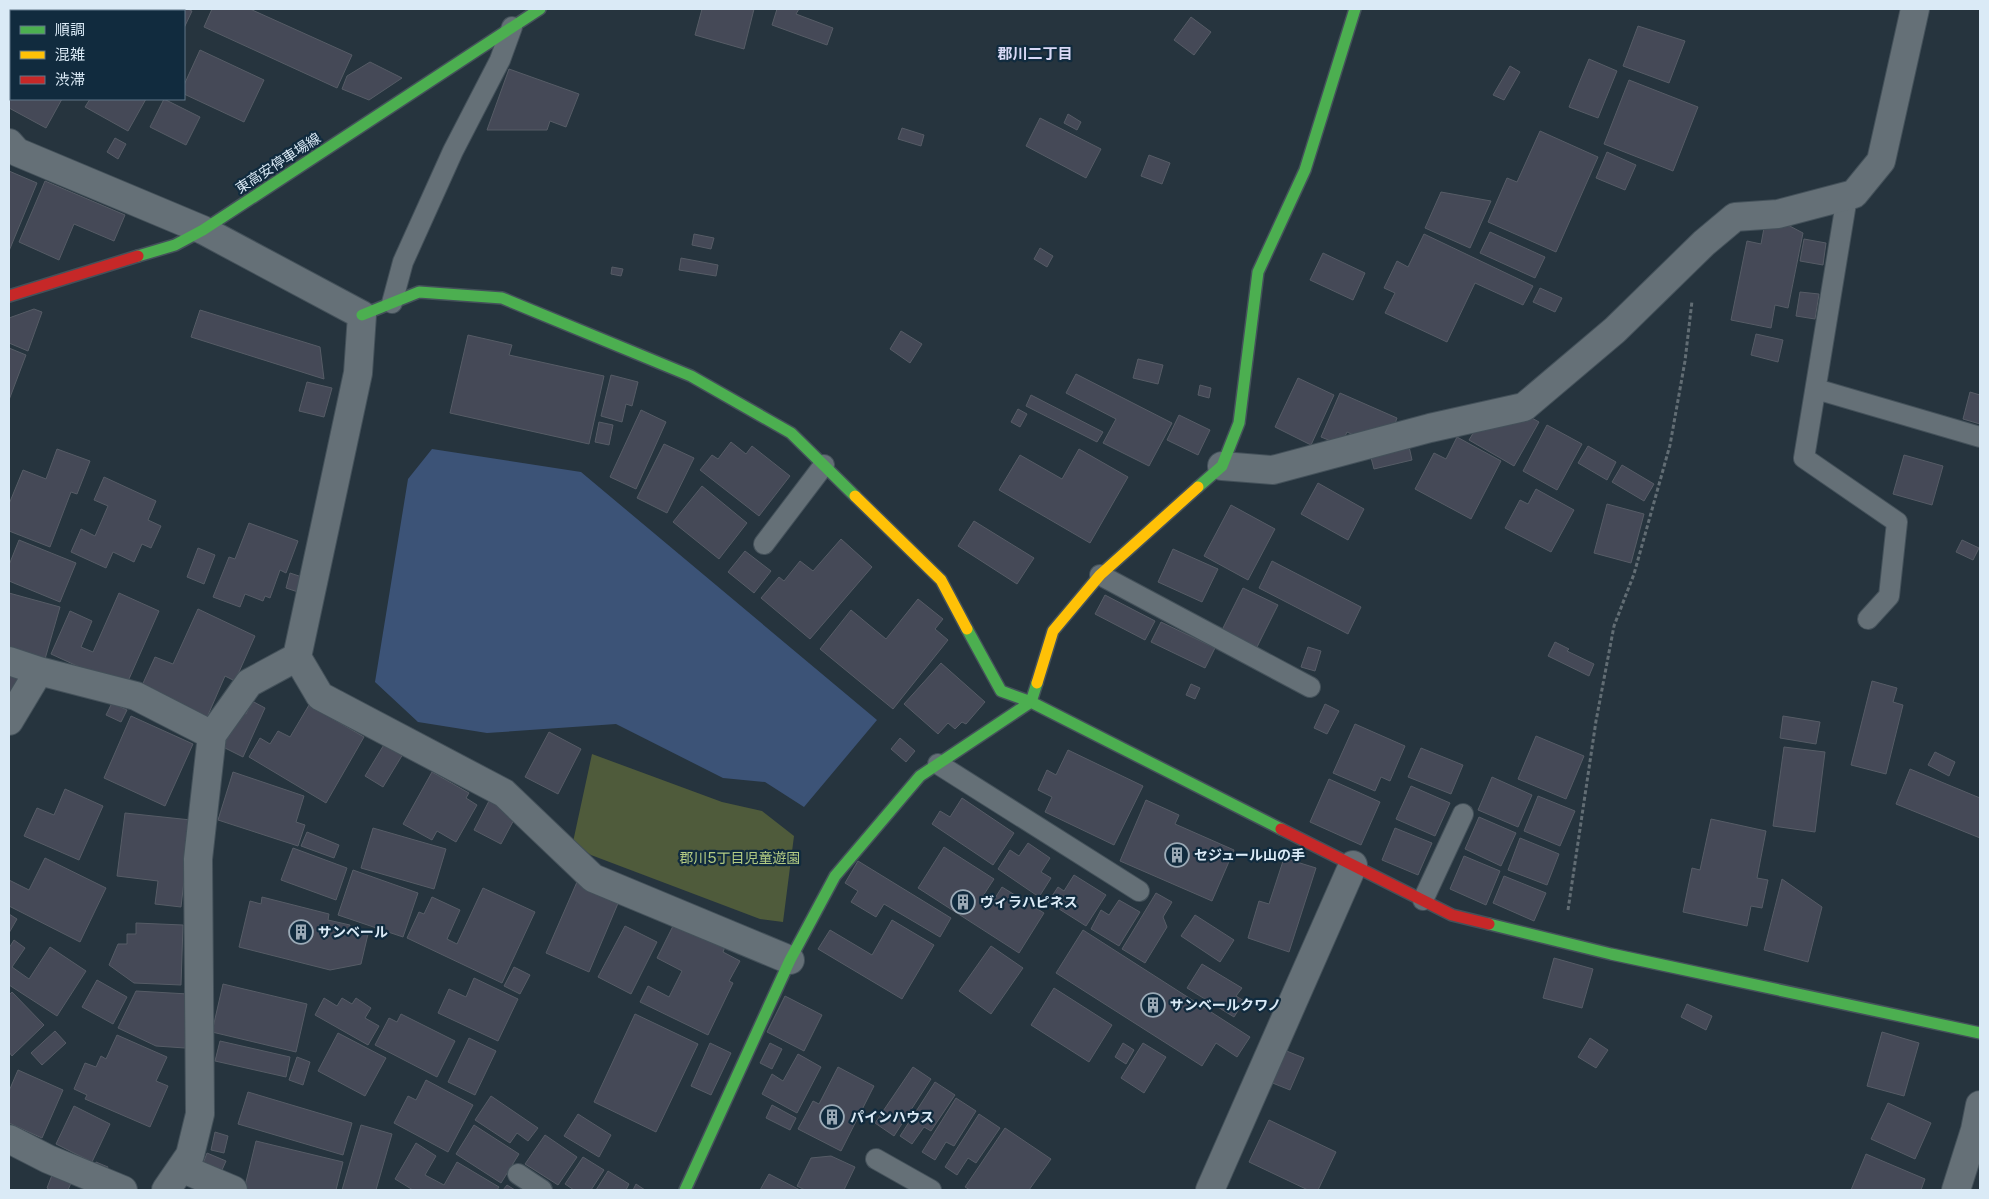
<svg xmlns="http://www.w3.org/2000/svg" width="1989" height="1199" viewBox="0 0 1989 1199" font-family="'Public Sans','Noto Sans JP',sans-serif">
  <rect width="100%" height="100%" fill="#26343e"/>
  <!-- green -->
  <path fill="#4f5b3b" d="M592,754l130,48 40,9 32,25 -11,86 -23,-3 -169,-64 -18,-13z"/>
  <!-- water -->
  <path fill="#3c5377" d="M432,449l149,23 296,248 -73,87 -39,-25 -42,-4 -107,-54 -129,9 -69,-11 -43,-40 33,-203z"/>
  <!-- building -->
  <path fill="#454957" stroke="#565c66" d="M47,9h7l4,2h-13z
    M89,9h26l-2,2h-24z
    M130,9h57l5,2 -8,17v-17h-55z
    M212,9h38l102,46 -15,33 -133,-61z
    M702,9h52l-10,40 -49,-14z
    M777,9h22l-3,5 37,14 -6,17 -55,-20z
    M1191,17l20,15 -17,23 -20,-15z
    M1638,26l47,15 -16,42 -46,-17z
    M200,50l64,30 -20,42 -60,-28v-9z
    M1589,59l28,12 -19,47 -29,-11z
    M370,62l32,16 -33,22 -27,-11 5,-13z
    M1510,66l10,6 -16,28 -11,-5z
    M509,69l70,25 -13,33 -16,-6 -3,9h-60z
    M11,79v20h51l-16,29 -37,-20v-24z
    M1629,80l69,27 -25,64 -69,-27z
    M90,99h56l-18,32 -43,-24z
    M164,99l36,18 -14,28 -36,-18z
    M1068,114l13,8 -4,8 -13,-7z
    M1040,118l61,31 -15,29 -60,-32z
    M902,128l22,7 -3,11 -23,-7z
    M1540,131l58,26 -42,95 -68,-30 19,-44 10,4z
    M115,138l11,6 -8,15 -11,-7z
    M1607,152l29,13 -11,25 -29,-12z
    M1149,155l21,8 -8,21 -21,-8z
    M9,171l28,12 -28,68z
    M45,181l80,34 -11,26 -40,-17 -15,36 -40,-18z
    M1441,192l50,9 -21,47 -45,-20z
    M1784,223l19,10 -15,75 -13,-3 -4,23 -40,-8 16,-79 14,3 3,-16z
    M1490,232l55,25 -10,21 -55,-25z
    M694,234l20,4 -3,11 -19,-4z
    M1424,234l109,52 -10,19 -48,-22 -28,59 -62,-29 10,-20 -11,-5 13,-27 11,6z
    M1804,239l22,4 -3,22 -23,-4z
    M1040,248l13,8 -6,11 -13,-8z
    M1323,253l42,20 -12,27 -43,-20z
    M681,258l37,7 -2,11 -37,-6z
    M612,267l11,2 -2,7 -10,-2z
    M1540,288l22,10 -7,14 -22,-10z
    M1800,292l19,2 -4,25 -19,-3z
    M34,309l8,3 -14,39 -19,-8v-25z
    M200,310l120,37 4,32 -133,-42z
    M901,331l21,13 -12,19 -20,-14z
    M1756,334l27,6 -5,22 -27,-7z
    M468,335l44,10 -3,10 95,21 -15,68 -139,-31z
    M9,348l17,7 -17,45z
    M1138,359l25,6 -5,19 -25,-6z
    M1076,374l96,49 -23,43 -46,-23 13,-24 -50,-26z
    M611,375l27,7 -6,24 -6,-2 -4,18 -21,-6z
    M1298,378l36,17 -23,50 -36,-18z
    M307,382l25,6 -8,29 -25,-6z
    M1200,385l11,3 -2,10 -11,-3z
    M1970,392l10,3v29l-17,-5z
    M1340,393l57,25 -5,14 -32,6 -13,-6 -6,13 -20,-8z
    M1031,395l72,37 -6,10 -71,-36z
    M1018,409l9,5 -7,13 -9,-5z
    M641,410l25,12 -30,67 -26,-12z
    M1523,413l16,9 -25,44 -45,-26 6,-10z
    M1179,415l31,15 -12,25 -31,-15z
    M599,422l14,3 -4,20 -14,-3z
    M1547,425l35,19 -25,46 -34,-19z
    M1457,437l44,24 -30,58 -56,-30 19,-36 12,6z
    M731,442l15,12 6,-8 38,30 -31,40 -59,-46 12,-15 6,4z
    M1408,442l4,18 -38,9 -5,-19z
    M664,444l30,14 -27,55 -30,-15z
    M1588,446l28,16 -9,18 -29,-17z
    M57,449l33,12 -13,33 -6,-2 -21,55 -41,-16v-27l14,-34 23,9z
    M1079,449l49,28 -38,66 -91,-53 21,-35 42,24z
    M1904,455l39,11 -11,39 -39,-11z
    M1622,465l32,19 -10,17 -32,-19z
    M104,477l52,24 -8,19 13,6 -10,22 -9,-4 -8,18 -21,-10 -7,16 -35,-16 10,-23 14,7 13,-30 -14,-6z
    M1318,483l46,26 -16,31 -47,-26z
    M702,486l45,37 -28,36 -46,-37z
    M1536,489l38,21 -23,42 -46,-24 15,-28 8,4z
    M1607,504l37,10 -13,49 -37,-10z
    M1231,505l44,24 -27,51 -44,-24z
    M974,521l60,37 -17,26 -59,-38z
    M249,523l49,18 -12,32 -6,-3 -10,28 -5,-2 -2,5 -18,-7 -5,13 -27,-10 16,-40 6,2z
    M841,539l31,28 -62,72 -49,-41 18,-21 5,4 16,-20 13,10z
    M19,540l57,23 -16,39 -51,-21v-16z
    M1962,540l17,8 -6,12 -17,-8z
    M198,548l17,7 -11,29 -17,-7z
    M1173,549l45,20 -16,33 -44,-20z
    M745,551l26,20 -17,22 -26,-21z
    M1272,561l89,46 -13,27 -89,-46z
    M290,573l12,4 -4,15 -12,-4z
    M1243,588l35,17 -21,42 -35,-17z
    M9,593l51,14 -15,52 -36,-10z
    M119,593l40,18 -34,77 -74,-34 19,-43 22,10 -11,26 12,5z
    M1105,595l50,26 -10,19 -50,-26z
    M918,599l25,20 -8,10 13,11 -55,69 -73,-60 31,-39 35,29z
    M198,609l57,27 -20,45 -10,-5 -20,46 -66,-30 16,-35 18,7z
    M1161,622l54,26 -10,20 -54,-26z
    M1555,642l14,7 -2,2 27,13 -5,12 -41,-20z
    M1308,647l13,4 -6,20 -14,-4z
    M941,663l44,39 -19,22 -4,-2 -7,7 -7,-6 -10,11 -34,-30z
    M9,672l14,7 -14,30z
    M1872,681l25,7 -4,14 10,3 -17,69 -35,-9z
    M1191,684l9,4 -5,11 -9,-4z
    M252,701l13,7 -22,49 -20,-10 16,-36 7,3z
    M112,703l15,7 -6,12 -15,-7z
    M1325,704l14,7 -12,23 -13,-6z
    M309,705l55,32 -38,66 -77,-46 11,-19 10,6 8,-13 12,6z
    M131,716l62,28 -28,62 -61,-28z
    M1783,716l37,6 -4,22 -36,-6z
    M1355,724l50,22 -15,35 -9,-4 -6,14 -42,-18z
    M549,732l32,17 -23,45 -33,-17z
    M1536,736l48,20 -18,43 -48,-20z
    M900,738l15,13 -9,11 -15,-13z
    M385,743l18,11 -20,33 -18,-11z
    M1784,747l41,5 -10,80 -42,-6z
    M1421,748l42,17 -12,29 -43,-17z
    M1068,750l75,36 -29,59 -69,-33 7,-15 -14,-7 9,-20 9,5z
    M1935,752l20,10 -6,14 -21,-11z
    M1910,769l70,29v40l-84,-34z
    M233,772l71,24 -8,26 9,3 -7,21 -80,-26z
    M432,772l37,21 -3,5 11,7 -21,37 -19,-11 -5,9 -29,-16z
    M1492,777l40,18 -14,32 -40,-17z
    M1329,779l51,23 -19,43 -51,-23z
    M1411,786l39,17 -15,33 -39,-17z
    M65,789l38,17 -24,54 -55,-24 13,-28 17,7z
    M1538,796l37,15 -15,35 -36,-15z
    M962,798l52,35 -21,32 -61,-41 8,-13 10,6z
    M490,799l27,15 -16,30 -27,-14z
    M1146,800l33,15 -4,9 59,26 -22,51 -92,-40z
    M125,813l66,7 -10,87 -26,-3 3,-23 -41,-5z
    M1479,817l37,16 -15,33 -36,-17z
    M1711,819l55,12 -9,47 11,2 -6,28 -11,-2 -4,20 -64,-14 9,-44 8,2z
    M373,828l73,21 -12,40 -73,-21z
    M1395,828l37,15 -14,32 -36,-15z
    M307,832l32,13 -5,13 -33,-12z
    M1520,838l39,16 -12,31 -39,-15z
    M1028,843l22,15 -9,14 10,6 -12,19 -41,-28 12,-19 9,6z
    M944,847l50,32 -13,20 9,7 12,-19 42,26 -25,40 -101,-65z
    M293,848l54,20 -11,32 -55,-20z
    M1464,856l36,15 -14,34 -36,-16z
    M45,858l61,30 -26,54 -71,-36v-26l20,10z
    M1284,858l32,10 -27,84 -41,-14 11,-37 10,3z
    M858,861l93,57 -11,19 -56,-33 -8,13 -25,-15 7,-11 -13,-8z
    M353,870l65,23 -15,44 -65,-22z
    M1074,875l32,20 -20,31 -38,-24 10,-15 6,4z
    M1504,876l42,17 -12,28 -41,-18z
    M1782,879l40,28 -14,55 -44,-12z
    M577,882l42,19 -30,71 -43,-19z
    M483,888l52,24 -33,71 -95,-45 12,-26 5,2 8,-17 28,13 -13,29 10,5z
    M1156,893l16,9 -9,15 4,10 -22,36 -23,-14z
    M262,897l67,17 -1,6 22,5 -1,4 19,5 -7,30 -31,6 -91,-23 11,-46 11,3z
    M1119,900l21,12 -21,34 -28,-17 10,-19 8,5z
    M9,914l8,5 -8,14z
    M1195,915l39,25 -14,22 -39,-26z
    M892,920l42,25 -32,54 -84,-50 12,-19 42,25z
    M675,922l50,25 -2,5 17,9 -11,20 4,2 -25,52 -68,-33 8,-16 21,11 13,-26 -25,-13z
    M136,923l47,2 -2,60 -47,-2 -25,-18 9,-21h9v-10h9z
    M625,926l32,16 -26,52 -33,-17z
    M1083,930l167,107 -13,20 -21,-14 -14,23 -146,-93z
    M14,940l11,8 -13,19 17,12 21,-32 36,24 -29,45 -48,-31v-37z
    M991,946l32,22 -32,46 -32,-23z
    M1554,958l39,11 -11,39 -39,-10z
    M1202,964l40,24 -6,8 8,5 -10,16 -47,-29z
    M514,967l16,8 -10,19 -16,-8z
    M474,978l44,21 -20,42 -60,-28 11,-24 17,8z
    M97,980l30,17 -14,27 -31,-17z
    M223,984l84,20 -11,48 -84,-20z
    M1054,988l58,37 -23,37 -58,-37z
    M136,991l52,3 -3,54 -29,-2 -38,-18z
    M12,992l32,33 -32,31 -3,-4v-57z
    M785,996l37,19 -18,36 -37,-19z
    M324,998l13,8 5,-8 10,6 4,-6 15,10 -6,10 14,8 -11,19 -53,-30z
    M1687,1004l25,12 -6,14 -25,-13z
    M401,1014l54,27 -18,36 -62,-32 14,-27 8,4z
    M635,1014l63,30 -42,88 -62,-30z
    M55,1031l11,12 -24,22 -11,-12z
    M1882,1032l37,11 -15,53 -37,-10z
    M338,1033l48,25 -21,38 -47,-25z
    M117,1035l50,22 -11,24 12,5 -18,41 -65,-28 2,-4 -13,-6 11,-26 11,4 5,-11 5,3z
    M469,1038l27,13 -21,44 -27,-13z
    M1590,1038l18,12 -12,18 -18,-11z
    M220,1041l70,16 -4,20 -71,-16z
    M710,1043l21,10 -20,42 -20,-9z
    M770,1043l12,6 -10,20 -12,-6z
    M1123,1043l11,7 -8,14 -11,-7z
    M1143,1043l23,14 -22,36 -23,-15z
    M1284,1050l20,8 -14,32 -20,-8z
    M798,1054l23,13 -24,46 -35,-19 10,-20 11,7z
    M297,1057l13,5 -7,23 -14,-5z
    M838,1067l36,19 -33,65 -43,-22 15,-28 6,3z
    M913,1067l18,12 -37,57 -19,-13z
    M18,1070l45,20 -21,48 -33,-15v-32z
    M426,1080l47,25 -25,47 -54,-29 14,-27 8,4z
    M935,1082l20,13 -24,36 -7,-4 -12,17 -12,-8z
    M248,1092l104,31 -9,32 -105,-31z
    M491,1096l47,32 -10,13 -11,-8 -7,10 -35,-23z
    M956,1098l20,13 -22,35 -8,-4 -11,18 -13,-8z
    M1888,1103l43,20 -16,36 -44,-20z
    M772,1105l24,13 -6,12 -24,-12z
    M74,1106l36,18 -18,38 -36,-18z
    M578,1114l33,21 -12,22 -35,-21z
    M979,1114l21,14 -24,35 -8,-5 -11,17 -12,-8z
    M1269,1120l67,32 -18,38h-10l-59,-28z
    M361,1125l31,9 -16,56h-34z
    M474,1125l45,29 -18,29 -45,-29z
    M1005,1128l46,31 -22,31h-59l-5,-3z
    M215,1132l13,4 -4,17 -13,-3z
    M545,1135l32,22 -19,28 -33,-21z
    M256,1141l87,21 -7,28h-92z
    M416,1143l20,13 -11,19 19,10 13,-23 42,25 -2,3h-84l-18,-11z
    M207,1153l19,8 -8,18 -18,-8z
    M1866,1154l59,25 -4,11h-70z
    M831,1156l24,11 -11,23h-39l-8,-4 14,-28z
    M583,1157l21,13 -13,20h-17l-9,-6z
    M96,1162l12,5 -4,10 -12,-5z
    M608,1171l21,13 -3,6h-30z
    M769,1174l31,16h-40z
    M52,1175l19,8 -3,7h-18l-3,-2z
    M636,1184l9,6h-12z
    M507,1185l8,5h-12z"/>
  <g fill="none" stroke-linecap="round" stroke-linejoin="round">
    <!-- lane casing -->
    <g stroke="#44515a" stroke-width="22">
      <path id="lane" d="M1847,197l-43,261 93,64 -8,74 -21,23
        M392,303l11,-41 50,-111 47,-91 12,-33
        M1816,389l164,48
        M764,544l60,-79
        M1100,575l210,112
        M938,764l201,127
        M1423,900l40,-86
        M876,1159l55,31
        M518,1174l24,16"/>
    </g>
    <!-- street casing -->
    <g stroke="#44515a" stroke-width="30">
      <path id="street" d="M9,143l8,9 186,78 159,85 -4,58 -61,284 23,39 184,97 89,85 197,82
        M1222,466l51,4 157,-42 94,-21 91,-77 89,-87 31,-26 43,-3 76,-20 27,-33 34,-152
        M9,661l30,10
        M9,721l30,-50 97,25 76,39
        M9,1139l39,20 75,31
        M181,1168l52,22
        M166,1190l24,-35 10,-41 -2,-255 14,-124 37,-52 48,-26
        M1210,1190l143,-325
        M1956,1190l19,-60 5,-25"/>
    </g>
    <!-- fast casing -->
    <g stroke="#44515a" stroke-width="14">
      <path id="fast" d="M138,256l37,-11 28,-15 337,-221
        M362,315l57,-23 83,6 189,78 100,57 64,63
        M1198,487l24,-21 17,-43 19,-151 47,-102 50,-161
        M967,629l34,62 30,11 250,127
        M1489,924l122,30 369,79
        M685,1190l105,-230 45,-84 85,-100 111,-74 6,-19"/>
    </g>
    <!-- slow casing -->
    <g stroke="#44515a" stroke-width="14">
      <path id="slow" d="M855,496l86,84 26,49
        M1037,683l16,-52 47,-56 98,-88"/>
    </g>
    <!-- jam casing -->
    <g stroke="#44515a" stroke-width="14">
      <path id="jam" d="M9,296l129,-40
        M1281,829l171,86 37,9"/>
    </g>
    <!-- path -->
    <path stroke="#626d74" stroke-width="3" stroke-dasharray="4 2.5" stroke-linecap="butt" d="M1568,910l28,-189 18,-95 20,-52 36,-129 15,-84 7,-60"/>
    <!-- lane -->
    <use href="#lane" stroke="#657077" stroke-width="20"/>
    <!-- street -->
    <use href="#street" stroke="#657077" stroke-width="28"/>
    <!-- fast -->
    <use href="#fast" stroke="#4caf50" stroke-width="11"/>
    <!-- slow -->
    <use href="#slow" stroke="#ffc107" stroke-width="11"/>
    <!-- jam -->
    <use href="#jam" stroke="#c62828" stroke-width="11"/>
  </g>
  <!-- icons -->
  <defs>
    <g id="building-ring" transform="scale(1.25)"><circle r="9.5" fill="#112b3e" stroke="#9baab6" stroke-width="1.5"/><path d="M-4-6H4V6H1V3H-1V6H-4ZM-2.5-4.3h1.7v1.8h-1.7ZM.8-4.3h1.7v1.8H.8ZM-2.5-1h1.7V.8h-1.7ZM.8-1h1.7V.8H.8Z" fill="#9baab6"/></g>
  </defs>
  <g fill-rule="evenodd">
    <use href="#building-ring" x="1177" y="855"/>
    <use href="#building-ring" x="963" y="902"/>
    <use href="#building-ring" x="301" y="932"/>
    <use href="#building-ring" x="1153" y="1005"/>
    <use href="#building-ring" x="832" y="1117"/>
  </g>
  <g text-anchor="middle" stroke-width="4.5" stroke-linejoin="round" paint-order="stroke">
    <!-- street labels -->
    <g font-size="14" fill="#daeaf6" stroke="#112b3e">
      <text transform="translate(278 163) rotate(-33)" y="5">東高安停車場線</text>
    </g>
    <!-- poi labels -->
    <g font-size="14" font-weight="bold" fill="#daeaf6" stroke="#112b3e" text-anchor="start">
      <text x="1194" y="860">セジュール山の手</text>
      <text x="980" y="907">ヴィラハピネス</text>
      <text x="318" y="937">サンベール</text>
      <text x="1170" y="1010">サンベールクワノ</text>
      <text x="850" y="1122">パインハウス</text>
    </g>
    <!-- park labels -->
    <g font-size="14" fill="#b4cc83" stroke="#112b3e">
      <text x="740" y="863">郡川5丁目児童遊園</text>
    </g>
    <!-- neighbourhood labels -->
    <g font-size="15" font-weight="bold" fill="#d9d9f6" stroke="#112b3e">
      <text x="1035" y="59">郡川二丁目</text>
    </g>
  </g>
  <!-- border -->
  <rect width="1989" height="1199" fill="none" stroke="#daeaf6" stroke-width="20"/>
  <!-- legend -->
  <rect x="10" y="10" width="175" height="90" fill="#112b3e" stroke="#617788"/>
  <rect x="20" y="26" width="25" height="8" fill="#4caf50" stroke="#617788"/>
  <text x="55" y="35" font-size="15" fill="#daeaf6">順調</text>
  <rect x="20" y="51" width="25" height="8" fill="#ffc107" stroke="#617788"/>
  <text x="55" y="60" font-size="15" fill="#daeaf6">混雑</text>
  <rect x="20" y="76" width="25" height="8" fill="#c62828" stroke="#617788"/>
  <text x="55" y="85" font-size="15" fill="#daeaf6">渋滞</text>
</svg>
